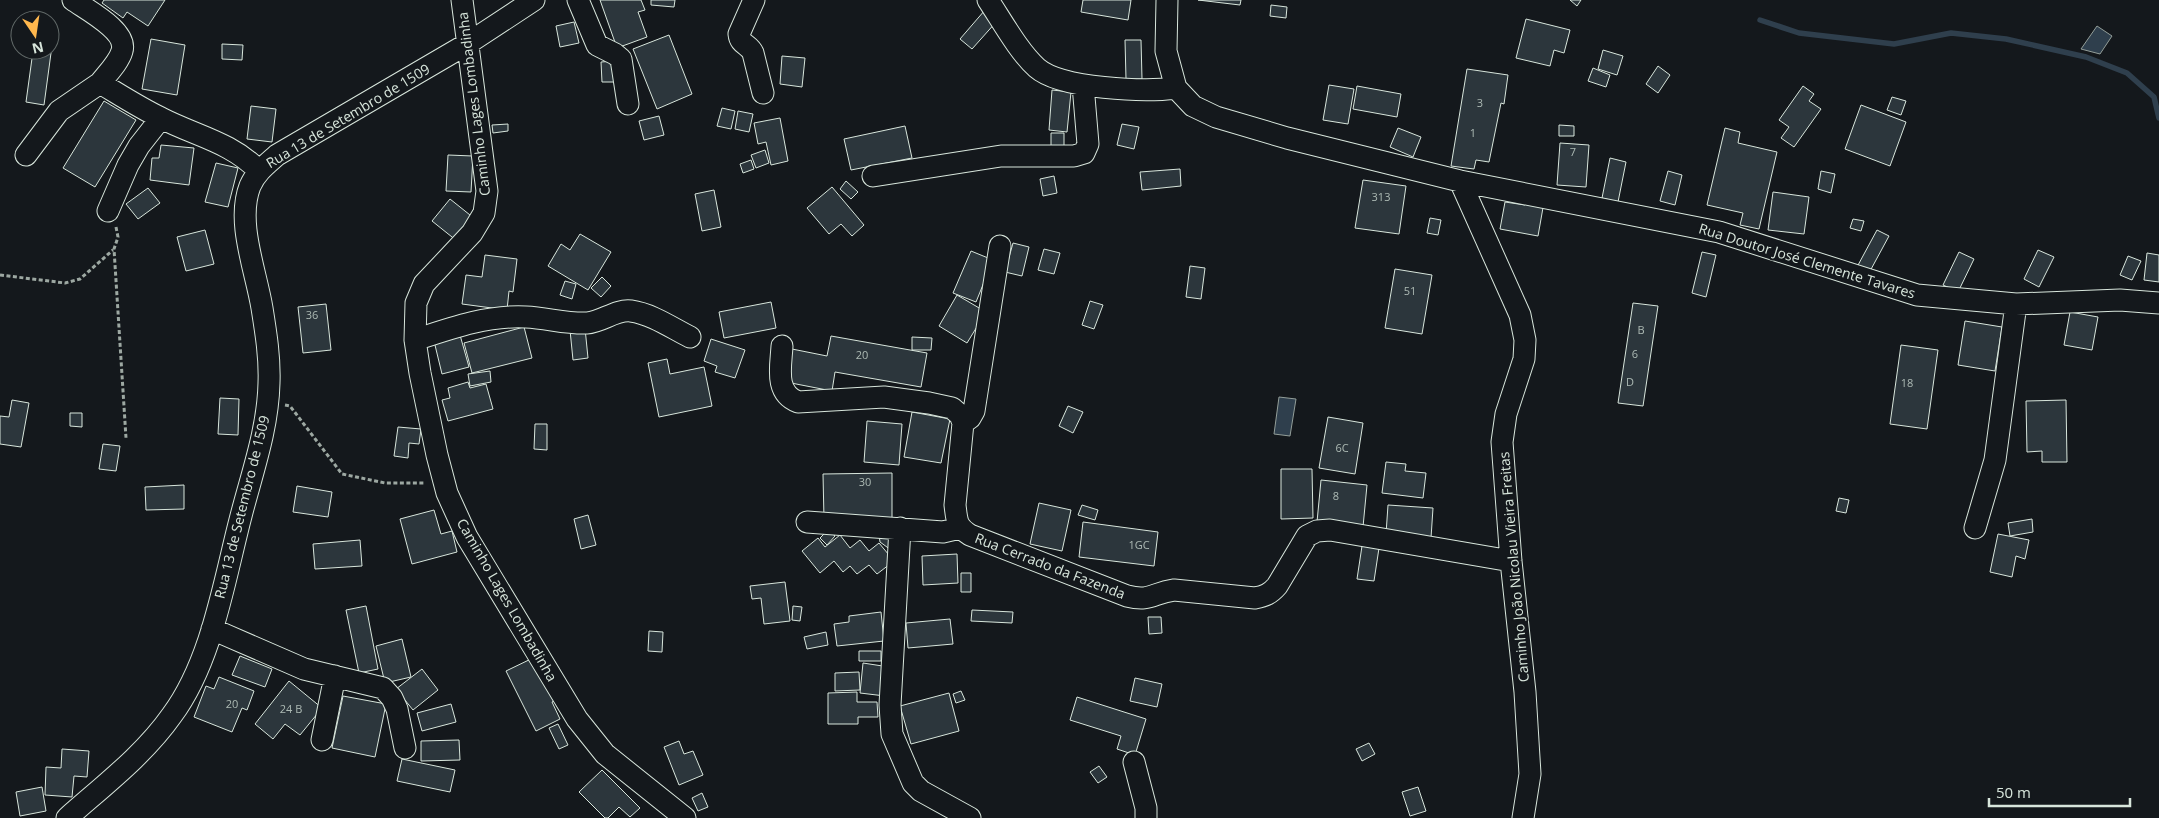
<svg xmlns="http://www.w3.org/2000/svg" width="2159" height="818" viewBox="0 0 2159 818" font-family="'Open Sans',sans-serif">
  <rect width="100%" height="100%" fill="#14181c"/>
  <!-- water -->
  <path fill="#2f3f4d" stroke="#939e99" d="M2097,26l15,10 -12,18 -19,-5z
    M1279,397l17,2 -6,37 -16,-2z"/>
  <g fill="none" stroke-linecap="round" stroke-linejoin="round">
    <!-- stream -->
    <path stroke="#2f3f4d" stroke-width="5.5" d="M1760,20l39,13 95,11 57,-11 55,6 80,18 41,16 27,24 5,21"/>
  </g>
  <!-- building -->
  <path fill="#2c363c" stroke="#d8e6dc" d="M104,0h61l-17,26 -21,-14 -4,6 -21,-15z
    M600,0h41l4,10 -7,2 9,25 -30,11z
    M651,0h24l-1,7 -23,-2z
    M1083,0h48l-3,20 -47,-8z
    M1198,0h43l-1,5z
    M1570,0h11l-4,6z
    M1271,5l16,2 -1,11 -16,-2z
    M985,10l12,11 -25,28 -12,-10z
    M1526,19l44,11 -6,23 -10,-3 -4,16 -34,-8z
    M574,22l5,21 -19,4 -4,-21z
    M669,35l23,59 -35,15 -24,-60z
    M151,39l34,6 -8,50 -35,-6z
    M1125,40h16l1,39h-16z
    M222,44l21,1 -1,15 -20,-1z
    M1603,50l20,6 -6,19 -19,-6z
    M33,51l18,2 -7,52 -18,-3z
    M782,56l23,2 -3,29 -22,-3z
    M614,61l1,21h-13l-1,-20z
    M1658,66l12,9 -12,18 -12,-9z
    M1593,68l17,7 -4,12 -18,-6z
    M1467,69l41,6 -4,29 -3,-1 -12,59 -13,-2 -2,9 -23,-3z
    M1329,85l25,4 -6,35 -25,-4z
    M1357,86l44,8 -4,23 -44,-8z
    M1803,86l11,8 -5,7 12,8 -27,38 -13,-9 8,-11 -10,-7z
    M1052,90l19,2 -4,40 -18,-2z
    M1892,97l14,4 -5,14 -14,-5z
    M104,101l32,19 -41,67 -32,-19z
    M1861,105l45,17 -16,44 -45,-17z
    M251,106l25,3 -4,33 -25,-3z
    M722,108l13,3 -4,18 -14,-3z
    M738,111l15,3 -4,18 -14,-3z
    M659,116l5,19 -20,5 -5,-19z
    M780,118l8,43 -17,4 -5,-23 -8,2 -4,-21z
    M508,124v7l-15,2 -1,-8z
    M1122,124l17,3 -5,22 -17,-4z
    M1559,125l15,1v10h-15z
    M905,126l7,32 -61,12 -7,-31z
    M1398,128l23,9 -8,20 -23,-10z
    M1725,128l15,4 -2,11 39,9 -18,77 -19,-4 3,-12 -36,-8z
    M1051,133h13v13h-13z
    M1560,143l29,2 -3,42 -29,-2z
    M161,145l33,3 -5,37 -39,-5 2,-22h7z
    M765,150l4,13 -13,5 -5,-13z
    M448,155l25,1 -2,36 -25,-1z
    M1610,158l16,4 -8,40 -16,-4z
    M751,160l3,9 -11,4 -3,-9z
    M216,163l22,5 -10,39 -23,-5z
    M1180,169l1,17 -39,4 -2,-18z
    M1668,171l14,4 -7,30 -15,-4z
    M1821,171l14,3 -4,19 -13,-4z
    M1054,176l3,17 -14,3 -3,-17z
    M1363,180l43,6 -7,48 -44,-6z
    M846,181l12,11 -7,7 -11,-10z
    M832,187l32,38 -12,11 -11,-12 -12,10 -22,-26z
    M148,188l12,15 -22,16 -12,-15z
    M714,190l7,37 -19,4 -7,-37z
    M1773,192l36,5 -5,37 -36,-4z
    M450,199l25,20 -18,22 -25,-20z
    M1526,199l18,3 -6,34 -38,-7 5,-27 20,3z
    M1430,218l11,2 -3,15 -11,-2z
    M1853,219l11,2 -3,10 -11,-3z
    M205,230l9,34 -28,7 -9,-34z
    M1877,230l12,6 -20,37 -12,-6z
    M580,234l31,18 -23,38 -40,-24 13,-22 9,6z
    M1013,243l16,4 -7,29 -17,-4z
    M1044,249l16,4 -6,21 -16,-4z
    M2038,250l16,7 -15,30 -15,-8z
    M971,251l22,9 -17,42 -23,-9z
    M1702,252l14,3 -10,42 -14,-4z
    M1959,252l15,7 -16,33 -15,-7z
    M2147,253l12,2v27l-15,-2z
    M485,255l32,4 -4,33 -4,-1 -2,19 -45,-6 4,-29 16,2z
    M2128,256l13,5 -9,19 -12,-5z
    M1190,266l15,2 -4,31 -15,-2z
    M1395,269l37,6 -10,59 -37,-6z
    M602,277l9,9 -10,11 -10,-9z
    M565,281l11,3 -4,15 -12,-4z
    M957,295l29,17 -19,31 -28,-17z
    M1090,301l13,4 -9,24 -12,-4z
    M771,302l5,26 -52,10 -5,-26z
    M1633,303l25,3 -15,100 -25,-3z
    M326,304l5,46 -28,3 -5,-46z
    M2070,312l28,5 -6,33 -28,-5z
    M1965,321l37,6 -7,44 -37,-6z
    M524,327l8,31 -60,15 -8,-30z
    M585,328l3,30 -15,2 -3,-30z
    M460,335l9,32 -27,7 -8,-33z
    M831,336l96,17 -6,34 -86,-15 -3,19 -46,-9 6,-33 35,7z
    M912,337l20,1 -1,12h-19z
    M711,339l34,11 -10,28 -20,-6 2,-6 -13,-5z
    M1901,345l37,5 -11,79 -37,-5z
    M667,359l3,15 34,-7 8,39 -53,11 -11,-54z
    M490,371l1,11 -21,4 -2,-12z
    M468,382l2,6 16,-4 7,25 -45,12 -6,-21 8,-2 -2,-10z
    M220,398l19,1 -1,36 -20,-1z
    M12,400l17,3 -8,44 -21,-3v-28l9,1z
    M2066,400l1,62h-25v-11l-15,1 -1,-51z
    M1068,406l15,6 -10,21 -14,-7z
    M912,412l38,7 -9,44 -37,-6z
    M70,413h12v14l-12,-1z
    M1328,417l35,6 -8,51 -36,-6z
    M867,421l35,3 -3,41 -35,-3z
    M535,424h12v26l-13,-1z
    M398,427l23,2 -2,15 -10,-1 -1,15 -14,-2z
    M103,444l17,2 -4,25 -17,-2z
    M1386,462l20,2 -1,7 21,2 -3,25 -41,-5z
    M1281,469h31l1,49 -32,1z
    M892,473v45l-68,1 -1,-45z
    M1321,480l46,5 -4,42 -46,-5z
    M184,485v24l-38,1 -1,-23z
    M297,486l35,6 -4,25 -35,-5z
    M1839,498l10,2 -3,13 -10,-2z
    M1039,503l32,7 -9,41 -32,-7z
    M1082,505l16,5 -3,10 -17,-5z
    M1388,505l45,3 -2,30 -45,-4z
    M434,510l7,24 11,-3 5,21 -45,12 -12,-45z
    M588,515l8,30 -15,4 -7,-30z
    M2032,519l1,13 -23,4 -2,-13z
    M1083,522l75,10 -4,34 -75,-9z
    M828,530l7,6 -8,9 -7,-7z
    M890,534l1,16 -11,-8 -1,-7z
    M1998,534l31,6 -4,19 -9,-3 -4,21 -22,-5z
    M840,535l10,13 10,-8 9,11 10,-8 15,18 -17,13 -8,-9 -12,9 -7,-8 -7,6 -9,-11 -14,12 -18,-22 16,-13 7,9z
    M360,540l2,26 -47,3 -2,-25z
    M1362,546l17,2 -5,33 -17,-2z
    M957,554l1,29 -35,2 -1,-29z
    M961,573h10v19h-10z
    M785,582l5,39 -26,3 -3,-26 -9,1 -2,-13z
    M366,606l12,63 -19,4 -13,-63z
    M793,606l9,1 -2,14 -8,-1z
    M972,610l41,2 -1,11 -41,-2z
    M881,612l3,29 -47,5 -3,-22 15,-2v-6z
    M1148,617h13l1,16 -13,1z
    M950,619l3,25 -45,4 -2,-25z
    M649,631l14,1 -1,20 -14,-1z
    M826,632l2,13 -21,4 -3,-12z
    M402,639l9,38 -26,6 -9,-37z
    M859,651h22v10h-22z
    M240,656l32,13 -7,18 -33,-12z
    M535,657l21,43 -4,2 8,17 -24,12 -30,-60z
    M863,663l26,4 -4,29 -25,-3z
    M422,669l16,21 -25,20 -17,-21z
    M859,672l1,18 -25,1v-18z
    M219,677l35,14 -7,19 -5,-2 -10,24 -38,-15 12,-31 8,3z
    M1135,678l27,6 -5,23 -27,-6z
    M289,681l33,27 -22,27 -15,-11 -12,15 -18,-15z
    M961,691l4,9 -9,3 -3,-9z
    M857,692v10h20l1,15h-20v7h-30v-31z
    M949,693l10,38 -48,13 -11,-38z
    M343,696l43,8 -11,53 -43,-9z
    M1077,697l69,22 -11,36 -18,-6 4,-13 -51,-16z
    M451,704l5,18 -34,9 -5,-18z
    M558,724l10,21 -9,4 -10,-21z
    M459,740l1,20 -39,1v-20z
    M679,741l5,13 9,-3 10,24 -24,10 -15,-38z
    M1369,743l6,11 -13,7 -6,-12z
    M62,749l27,2 -2,26 -13,-1 -2,21 -27,-2 1,-28 15,1z
    M402,759l53,11 -5,22 -53,-11z
    M1099,766l8,11 -9,6 -8,-11z
    M602,770l38,38 -10,9 -11,-10 -11,11h-3l-26,-26z
    M42,787l4,24 -26,5 -4,-24z
    M1418,787l8,24 -16,5 -8,-24z
    M702,793l6,14 -10,4 -6,-13z"/>
  <g fill="none" stroke-linecap="round" stroke-linejoin="round">
    <!-- minor casing -->
    <g stroke="#d8e6dc" stroke-width="23">
      <path id="minor" d="M73,0c14,10 55,31 49,51 -3,11 -15,23 -22,32
        M462,0l25,191 -3,22 -12,20 -48,51 -8,19 -1,37 5,33 17,82 10,38 20,44 110,182 28,35 80,64
        M578,0l19,45 18,9 6,5 7,45
        M754,0l-15,34c1,11 10,10 14,19l10,40
        M988,0c14,21 31,52 49,68 24,21 108,24 139,20
        M1167,0l-1,51 10,37 17,18 23,11 71,21 173,43 259,51 198,63 99,9 104,-4 39,3
        M26,155l33,-44 41,-28c20,12 40,25 61,35 35,18 70,24 98,53
        M873,176l128,-20h73l10,-3 4,-9 -5,-59
        M1460,181l60,134 5,25 -1,19 -18,55 -4,28 9,119 14,131 5,82 -7,44
        M108,211l20,-46 11,-19 22,-28
        M415,340c36,-12 72,-25 111,-23 21,1 41,7 61,6 15,-1 29,-14 44,-12 21,3 41,17 59,26
        M782,346c-1,20 -8,47 16,56l86,-5 45,6 23,5 8,7 3,8 -8,82c2,16 1,21 15,30l157,61c24,6 25,-3 47,-6l81,8c10,-2 15,-4 22,-12l30,-50 10,-5 13,-1 181,31
        M963,423l7,-5 4,-7 26,-165
        M807,522l136,10 17,-4
        M900,528l-10,177 2,29 21,49 8,8 49,27
        M1975,528l20,-68 21,-156
        M212,629l92,40 79,19 9,10 5,11 8,39
        M322,740l13,-64
        M1134,762l12,46v10
        M67,818c36,-32 77,-63 105,-103 40,-54 52,-134 69,-199 11,-43 27,-87 28,-133 1,-25 -3,-50 -7,-75 -6,-37 -26,-86 -12,-122 6,-14 17,-22 27,-31l190,-111 67,-44"/>
    </g>
    <!-- path -->
    <path stroke="#9da8a2" stroke-width="3" stroke-dasharray="4 2.5" stroke-linecap="butt" d="M116,227l2,10 -4,12 12,189
      M0,275l65,8 15,-4 33,-29
      M285,405l5,1 52,68 43,9h39"/>
    <!-- minor -->
    <use href="#minor" stroke="#14181c" stroke-width="21"/>
  </g>
  <g text-anchor="middle" stroke-width="4" stroke-linejoin="round" paint-order="stroke">
    <!-- number labels -->
    <g font-size="11" fill="#adbab4">
      <text x="1480" y="107">3</text>
      <text x="1473" y="137">1</text>
      <text x="1573" y="156">7</text>
      <text x="1381" y="201">313</text>
      <text x="1410" y="295">51</text>
      <text x="312" y="319">36</text>
      <text x="1641" y="334">B</text>
      <text x="1635" y="358">6</text>
      <text x="862" y="359">20</text>
      <text x="1630" y="386">D</text>
      <text x="1907" y="387">18</text>
      <text x="1342" y="452">6C</text>
      <text x="865" y="486">30</text>
      <text x="1336" y="500">8</text>
      <text x="1139" y="549">1GC</text>
      <text x="232" y="708">20</text>
      <text x="291" y="713">24 B</text>
    </g>
    <!-- street labels -->
    <g font-size="14" fill="#d8e6dc" stroke="#14181c">
      <text transform="translate(474 104) rotate(-97)" y="5">Caminho Lages Lombadinha</text>
      <text transform="translate(348 116) rotate(-31)" y="5">Rua 13 de Setembro de 1509</text>
      <text transform="translate(1807 261) rotate(17)" y="5">Rua Doutor José Clemente Tavares</text>
      <text transform="translate(242 507) rotate(-76)" y="5">Rua 13 de Setembro de 1509</text>
      <text transform="translate(1050 566) rotate(21)" y="5">Rua Cerrado da Fazenda</text>
      <text transform="translate(1514 567) rotate(-95)" y="5">Caminho João Nicolau Vieira Freitas</text>
      <text transform="translate(507 600) rotate(60)" y="5">Caminho Lages Lombadinha</text>
    </g>
  </g>
  <!-- north arrow -->
  <g transform="translate(35 35) rotate(167)"><circle r="24" fill="#14181c" stroke="#626a69"/>
  <path d="M0-4L9 19L0 12L-9 19Z" fill="#ffb74d"/>
  <text y="-8" font-size="14" font-weight="bold" text-anchor="middle" fill="#d8e6dc">N</text>
  </g>
  <!-- scale -->
  <path d="M1989 798v8h141v-8" fill="none" stroke="#d8e6dc" stroke-width="2.5"/>
  <text x="1996" y="798" font-size="15" fill="#d8e6dc" stroke="#14181c" stroke-width="4" paint-order="stroke">50 m</text>
</svg>
